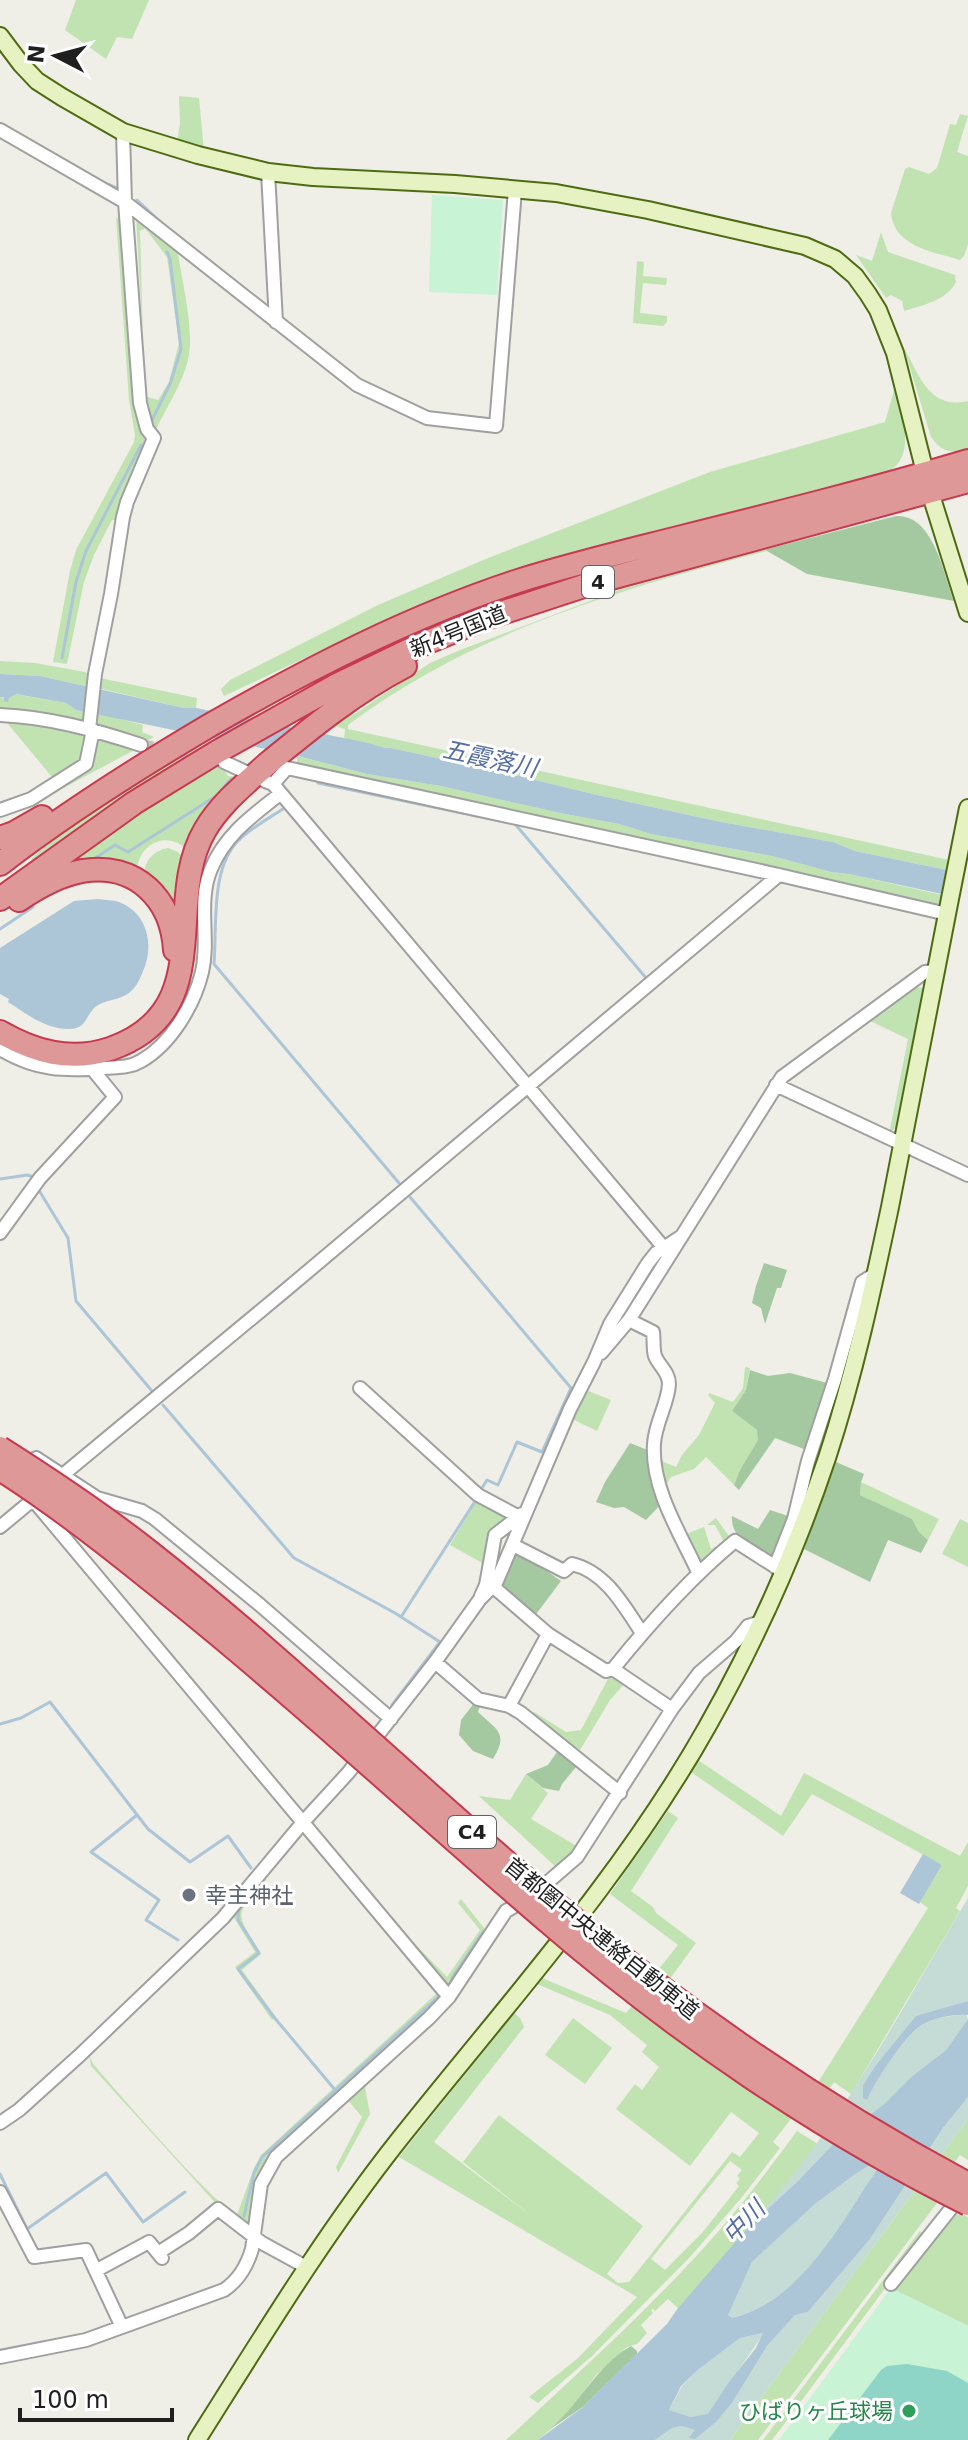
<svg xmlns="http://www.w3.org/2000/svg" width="968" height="2440" viewBox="0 0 968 2440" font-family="'DejaVu Sans','Noto Sans JP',sans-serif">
  <rect width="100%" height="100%" fill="#efeee7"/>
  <!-- grass -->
  <path fill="#c1e3b2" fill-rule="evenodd" d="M76,0h73l-17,39 -15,-2 -11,22 -41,-29z
    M179,96l20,2 5,53 -27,-8 3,-19z
    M960,114l8,2 -11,36 11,4v88l-4,12 -4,4c-26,-8 -66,-13 -69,-47l14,-44 4,-2 20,7 8,-6 13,-44 6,1z
    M116,217l7,8 12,183 10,33 -2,18 -24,61h-7l-18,35 -10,27 -17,82 -14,-2 17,-91 6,-21 58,-108 1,-7 -6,-35z
    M136,217l37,28 5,8c4,29 17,80 10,107 -6,24 -21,47 -32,69l-4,1 -8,-34 14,4 11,-18 10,-39 -12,-86 -22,-29 -5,3 3,106z
    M881,232l7,20 67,23 1,7c-10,19 -33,23 -52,29l-2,-10 -11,-6 -5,3 -30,-43 16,6z
    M637,261l7,1 -1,14 24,2 -1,7 -23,-2 -3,30 27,3v6l-4,4 -30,-3z
    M904,348c16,28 25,62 64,53v48c-16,5 -27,3 -37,-12z
    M895,387c7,28 23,70 -9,86l-276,70 -115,34 -118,47 -153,72 -3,-7 9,-9 148,-75 110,-47 222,-86 175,-50z
    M767,549v2c-147,38 -297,82 -419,174v4l601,131 -2,10 -92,-19 -22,-9 -112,-20 -124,-27 -78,-19 -128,-28c-13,0 -32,-6 -47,-8l1,-11 -13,-4 14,-10 9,-1 75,-51 30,-13 159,-60z
    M0,661l35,2 50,9 5,4v11l-50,-11 -40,-2z
    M100,678l97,20 -1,10h-12l-87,-20z
    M15,694l51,9 10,7 11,2 -2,9 -51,-9 -34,-3v-12l9,1z
    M94,712l49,13 -1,7 12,5 -9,5 -50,-18z
    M3,718l83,15 2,6 -3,20 -23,16 -10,2z
    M99,737l39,11 -97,52h-3l47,-31 10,-29z
    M188,747l20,4 -175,111 -2,-3 19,-17 -2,-4z
    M297,756l70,18 74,12 119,27 59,11 32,10 121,22 59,16 18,2 93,21 -4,11 -641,-139z
    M218,764l4,2 6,10 13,1 -51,75c-23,-24 -52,-9 -54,22l-9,-5 -109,27 158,-110 3,3z
    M168,848l10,4 7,8 -2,61 -39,-48c2,-14 9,-22 24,-25z
    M916,987l7,1 -27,139 -7,7 19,-95 -40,-19z
    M745,1367l5,1 -4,22 -14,21 25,19 2,10 -19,30 -6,15 -28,-28 -12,12 -23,8 -6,10 -9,-35 8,10 12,5 6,-12 17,-20 16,-32 -7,-8 1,-2 24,9 10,-14z
    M586,1390l25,10 -14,31 -27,-13z
    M861,1482l78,37 -11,21 -9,-8 -7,-13 -52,-24z
    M477,1500l28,14v6l-19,45 -36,-20z
    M716,1518l15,21 -28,26 -4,-2 -13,-29 18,-7 7,22 13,-7 -9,-17h-8z
    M960,1519l8,4v44l-26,-13z
    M618,1676l8,6 -16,18 -30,50 -50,-35 4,-3 32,20 15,-2 28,-53z
    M698,1760l83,56 23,-43 156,83 8,-14v44l-12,22 4,3 -109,183 -17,-12 -8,12 -11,-7 113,-179 -8,-6 22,-37 -130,-71 -29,42 -92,-64z
    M526,1774l22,19 -17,26 49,29 -22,21 -79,-73 31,4z
    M668,1811l10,7 -47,73 22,16 3,6 40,30 -30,41 -12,-9 24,-30 -68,-51z
    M316,1817l-2,8 96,114 37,38 33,-47 -22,-27 3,-4 27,34 -31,48 -9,3 -5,-2 -132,-156z
    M308,1831l135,161 1,6 -7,9 -163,147c-16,22 -19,44 -24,69l-5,3 -11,-6 -13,-11 -130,-143 -2,-10 5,9c20,23 125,145 143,150l17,-47 7,-13 176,-162 -127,-156 -7,-4 -41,42 4,5c-34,38 -30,31 -5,74l-19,16 34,47 -4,3 -37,-53 20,-15 -24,-39 70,-81z
    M542,1978l84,35 9,-10 159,112 -21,27 7,6 -38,49 -51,59 -99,100 -54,47 -9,-6 48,-38 60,-62 -238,-140 115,-144 6,5 4,9 -90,115 100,76 -71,-56 36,-47 144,111 -36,48 11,9 11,-1 103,-130 8,5 19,-24 -28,-21 -41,54 -74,-57 19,-25 7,6 17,-23 -17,-15 5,-7 -37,-30 -73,-31zM730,2161l12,9 -5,6 3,3 -4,4 3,3 -37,47 -37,37 -14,-11z
    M573,2018l39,30 -27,36 -40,-29z
    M364,2082l6,32 -32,59 -2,-6 26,-50 -16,-19z
    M968,2119v41l-8,-5 -25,33 8,7 -185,245h-28z
    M797,2131l21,13 -37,48 -103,116 -10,-9 -13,12 -2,-2 -2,1 2,3 -12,12 6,8 -10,11 -10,3 -31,28 -31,42 -27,23h-32c72,-67 146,-133 211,-207 29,-33 54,-67 80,-102z
    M962,2214l6,3v109l-73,-36 61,-75z
    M920,2231l3,3 -34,41v8l-107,144 -10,13h-9z"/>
  <!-- forest -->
  <path fill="#a4c9a0" d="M896,516c37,-2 47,56 58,85l-147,-27 -40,-23v-2z
    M764,1263l23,7 -6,18h-4l-12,36 -4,-16 -9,-5 4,-17z
    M750,1370l18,6 22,-3 41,11 -22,67 -34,-13 -36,52 -5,-5 6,-15 18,-30 -1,-10 -25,-19 14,-21z
    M630,1443l20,8 12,52 -16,17 -22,-13 -10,1 -18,-6 9,-20z
    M836,1462l28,12 -3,8 -1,13 52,24 7,13 9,8 -7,13 -33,-13 -18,42 -66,-33z
    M770,1510l21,7 -17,42c-18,-11 -44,-19 -42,-43l26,13z
    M517,1550l44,31 -27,36 -33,-30 11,-35z
    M475,1702l6,2 -3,8c19,18 31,21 15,47l-20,-8 -14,-16 2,-15z
    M561,1746l20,15 -19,23 -3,7 -16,-3 -17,-14 22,-9z
    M631,2346l6,5v3l-53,52 -35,24c30,-25 47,-64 82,-84z"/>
  <!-- wetland -->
  <path fill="#c5dbd5" d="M968,1898v103l-52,16 -40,48 -13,20 4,14c7,-18 40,-66 57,-75 13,-7 28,-8 42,-10l2,5 -22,31 -35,27 -27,27 -48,37 -39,41 -45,41c89,-96 149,-214 216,-325z
    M968,2097v22l-238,321h-75l17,-12 9,-2 14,4 22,-9 15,-18 35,-57 28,-31 13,-3 62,-73 73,-111z
    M885,2156c-36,58 -81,145 -154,162l-3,-4 24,-52 63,-58 39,-29z
    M764,2333l-56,82 -17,2 -22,-7 13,-24 17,-17 41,-31z"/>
  <!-- park -->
  <path fill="#c9f3d5" d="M432,195l71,5 -6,95 -68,-3z
    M891,2288l77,38v114h-189z"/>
  <!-- pitch -->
  <path fill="#8ed5c7" d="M907,2364l40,7 21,12v57h-140l53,-70 6,-4z"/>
  <!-- water -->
  <path fill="#acc5d7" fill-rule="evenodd" d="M0,674l40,2 144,32h12l107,22 -27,21 -200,-41 -10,-7 -50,-9 -7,4 -1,4 -4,-1v-4h-4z
    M322,733c16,5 32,6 49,11 8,2 11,4 20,4l128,28 78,19 124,27 112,20 22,9 92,19 -5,24 -93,-20 -18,-2 -59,-16 -121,-22 -32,-10 -59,-11 -119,-27 -74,-12 -73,-19z
    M98,899c5,1 12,1 18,2 29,9 38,39 29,65 -4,10 -7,20 -16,27 -9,7 -25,7 -34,14 -10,10 -9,22 -26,22 -24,0 -42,-15 -61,-27l1,-3 -9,-5v-46l74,-47z
    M923,1854l19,11 -23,39 -19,-11z
    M968,2001v14c-15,-1 -36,3 -49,12 -15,11 -45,55 -52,73l-4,-2v-13l13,-20 40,-49z
    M968,2019v78l-25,31 -73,111 -62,73 -13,3 -9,10 -19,21 -35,57 -15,18 -22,18 -6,-1 6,-8 -14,-4 -9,2 -17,12h-117l45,-33 84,-83 11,-16 74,-85 45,-41 39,-41 48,-37 27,-27 35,-27zM883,2157c-4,12 -15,25 -22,37 -31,49 -70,110 -129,124l-4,-3 24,-53 63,-58 39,-29zM763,2333l-7,15 -27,34 -21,32 -17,3 -22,-7 12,-24 18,-17 41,-31z"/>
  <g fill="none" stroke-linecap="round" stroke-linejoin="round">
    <!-- stream -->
    <path stroke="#acc5d7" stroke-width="3" d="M100,181l17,7
      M137,200l29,27
      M152,420l18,-36 11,-35 -11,-90 -3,-7
      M62,658l14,-76 10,-31 55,-106
      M318,783l197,41 132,155
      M283,809c-14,9 -30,18 -42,29 -31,26 -24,88 -27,126l185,219
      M94,859l21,-14 13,7 88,-56 15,-17
      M0,929l33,-22
      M0,1179l27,-4 4,1
      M40,1192l28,46 8,63 76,90
      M410,1197l161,191 -29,64 -25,-10 -19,43 -11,-5 -5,8
      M163,1405l131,153 101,55 45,29 -48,63
      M401,1617l73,-114
      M0,1724l21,-6 29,-16 98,127 42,33 38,-26 23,32
      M137,1815l-46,37 68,48 -13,20 32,20
      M239,1906l-1,14 21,33 -21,16 35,47 63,75
      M452,1978l31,-46
      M0,2174l27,55 79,-56 37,49 42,-30
      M244,2216l10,-43 8,-16 176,-160"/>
    <!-- street-tunnel -->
    <path stroke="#c5c5bf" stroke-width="12" stroke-dasharray="12 6" stroke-linecap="butt" d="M141,745l64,13"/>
    <!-- street casing -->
    <g stroke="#a0a0a0" stroke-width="16">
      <path id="street" d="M0,130l125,72 232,183 70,33 69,8 19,-236
        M268,172l8,150
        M0,715c49,2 95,15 141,30
        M89,729l6,-55 16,-80 12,-77 4,-15 27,-64 -7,-9 -7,-26 -15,-201 -2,-70
        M224,762l26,12
        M265,781l8,3 397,471
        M273,784l14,-16 492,107 168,39
        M0,810l31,-11 55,-35 7,-34
        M0,1049c37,22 64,22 105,19 13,-1 24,0 36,-7 30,-17 53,-56 61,-89 8,-34 -5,-70 9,-103 14,-34 41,-53 69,-75
        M776,1085l192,90
        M0,1233l40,-55 75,-81 -22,-27
        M629,1320l24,12c1,7 0,18 2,24 4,10 14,16 14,28 -1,20 -14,39 -15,60 -3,44 26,89 44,128
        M601,1353l28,-33 153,-243 143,-105 11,-1
        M360,1388l118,107 45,24
        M36,1458l61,40 45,13 13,8 105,86 131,114
        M34,1501l415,496
        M0,1527l281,-233 498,-419
        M513,1545l51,26 8,-7c34,8 52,42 70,69
        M775,1567l19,-48 14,-58 27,-82 27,-97 13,-8
        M489,1583l59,51
        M481,1596l5,-11 9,-50 27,-21
        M435,1662l43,37 31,7 12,7 99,80
        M613,1669c37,-46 76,-90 122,-128l47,30
        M509,1706l39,-72 58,37 7,-2 59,40
        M0,2123l19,-13 61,-55 143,-137 81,-97 44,-48 87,-111 45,-63 16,-16 74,-174 24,-47 16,-38 38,-61 8,-10 26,-17
        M0,2192l34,65 52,-7 36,77
        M158,2253l31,-20 29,-24 44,34 44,24
        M97,2270l52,-28 13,16
        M891,2284l70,-88
        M0,2357l86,-17 138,-50c15,-10 23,-24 28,-41l9,-65 15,-27 153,-139 20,-21 57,-86 27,-16 44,-38 95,-148 27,-36 37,-32 12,-15 13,-4"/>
    </g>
    <!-- secondary casing -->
    <g stroke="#4f6b12" stroke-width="20">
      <path id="secondary" d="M0,36l21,28 16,17 25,16 61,35 75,23 70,17 45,5 142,7 101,9 92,17 157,36 30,13 20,17 13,18 10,16 17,43 35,139 38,121
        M197,2440c64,-101 126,-204 201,-299 107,-135 224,-263 309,-414 48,-85 89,-176 120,-269 27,-82 45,-166 63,-251 27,-132 51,-266 78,-399"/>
    </g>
    <!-- highway casing -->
    <g stroke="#c7394e" stroke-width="26">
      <path id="highway" d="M0,838l14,-5 28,-16
        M0,864c67,-52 139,-97 212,-140 98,-56 199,-108 306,-143 54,-17 109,-30 164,-44 96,-24 192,-48 286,-76
        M0,899l134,-96 83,-51 118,-66 83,-40 68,-28 107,-35 375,-102
        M19,900c19,-13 41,-25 63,-29 54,-9 90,28 93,79
        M0,1032c35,20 70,30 110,17 110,-38 52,-146 95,-219 15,-26 40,-46 62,-66 44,-36 88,-72 138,-98"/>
    </g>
    <!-- street -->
    <use href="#street" stroke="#fff" stroke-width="12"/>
    <!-- secondary -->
    <use href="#secondary" stroke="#e6f2c1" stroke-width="16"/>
    <!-- highway -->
    <use href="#highway" stroke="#dd9897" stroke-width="22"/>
    <!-- highway-bridge casing -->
    <g stroke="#c7394e" stroke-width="26" stroke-linecap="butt">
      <path id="highway-bridge" d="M0,1448c52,33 103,67 151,105 141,111 269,238 407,353 128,106 263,200 410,278
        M0,1469c52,33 100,70 148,109 138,109 266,229 399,343 126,109 272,209 421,283"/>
    </g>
    <!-- highway-bridge -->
    <use href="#highway-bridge" stroke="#dd9897" stroke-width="22"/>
  </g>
  <!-- markers -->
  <circle fill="#6b7280" stroke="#fff" stroke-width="3" cx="189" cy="1895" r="8"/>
  <circle fill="#2e9e5b" stroke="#fff" stroke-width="3" cx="909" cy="2411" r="8"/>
  <g text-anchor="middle" stroke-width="6" stroke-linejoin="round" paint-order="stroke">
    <!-- shield labels -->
    <g fill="#fff" stroke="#626262" stroke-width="2">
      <rect x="582" y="566" width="32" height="32" rx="6"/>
      <rect x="448" y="1816" width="48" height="32" rx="6"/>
    </g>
    <g font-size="20" font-weight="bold" fill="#1f1f1f">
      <text x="598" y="589">4</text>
      <text x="472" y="1839">C4</text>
    </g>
    <!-- street labels -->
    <g font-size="22" fill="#1f1f1f" stroke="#fff">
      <text transform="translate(458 631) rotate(-22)" y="8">新4号国道</text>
      <text transform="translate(602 1938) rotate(39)" y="8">首都圏中央連絡自動車道</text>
    </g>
    <!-- worship labels -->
    <g font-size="22" fill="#5b616d" stroke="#fff" text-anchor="start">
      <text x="205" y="1903">幸主神社</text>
    </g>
    <!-- leisure labels -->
    <g font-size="22" fill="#27864d" stroke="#fff" text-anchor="end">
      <text x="893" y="2419">ひばりヶ丘球場</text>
    </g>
    <!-- water labels -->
    <g font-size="24" font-style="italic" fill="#566ea4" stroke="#fff">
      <text transform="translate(490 759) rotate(12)" y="8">五霞落川</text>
      <text transform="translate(744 2222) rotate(-46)" y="8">中川</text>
    </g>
  </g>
  <!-- north arrow -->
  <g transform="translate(56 56) rotate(276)" stroke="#ffffff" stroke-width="6" paint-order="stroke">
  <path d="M0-6L14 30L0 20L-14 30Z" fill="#1f1f1f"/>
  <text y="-12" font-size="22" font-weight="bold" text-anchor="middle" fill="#1f1f1f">N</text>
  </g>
  <!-- scale -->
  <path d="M20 2408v12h152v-12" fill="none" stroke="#1f1f1f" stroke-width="4"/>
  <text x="32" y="2408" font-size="24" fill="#1f1f1f" stroke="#ffffff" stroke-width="6" paint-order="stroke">100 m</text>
</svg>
